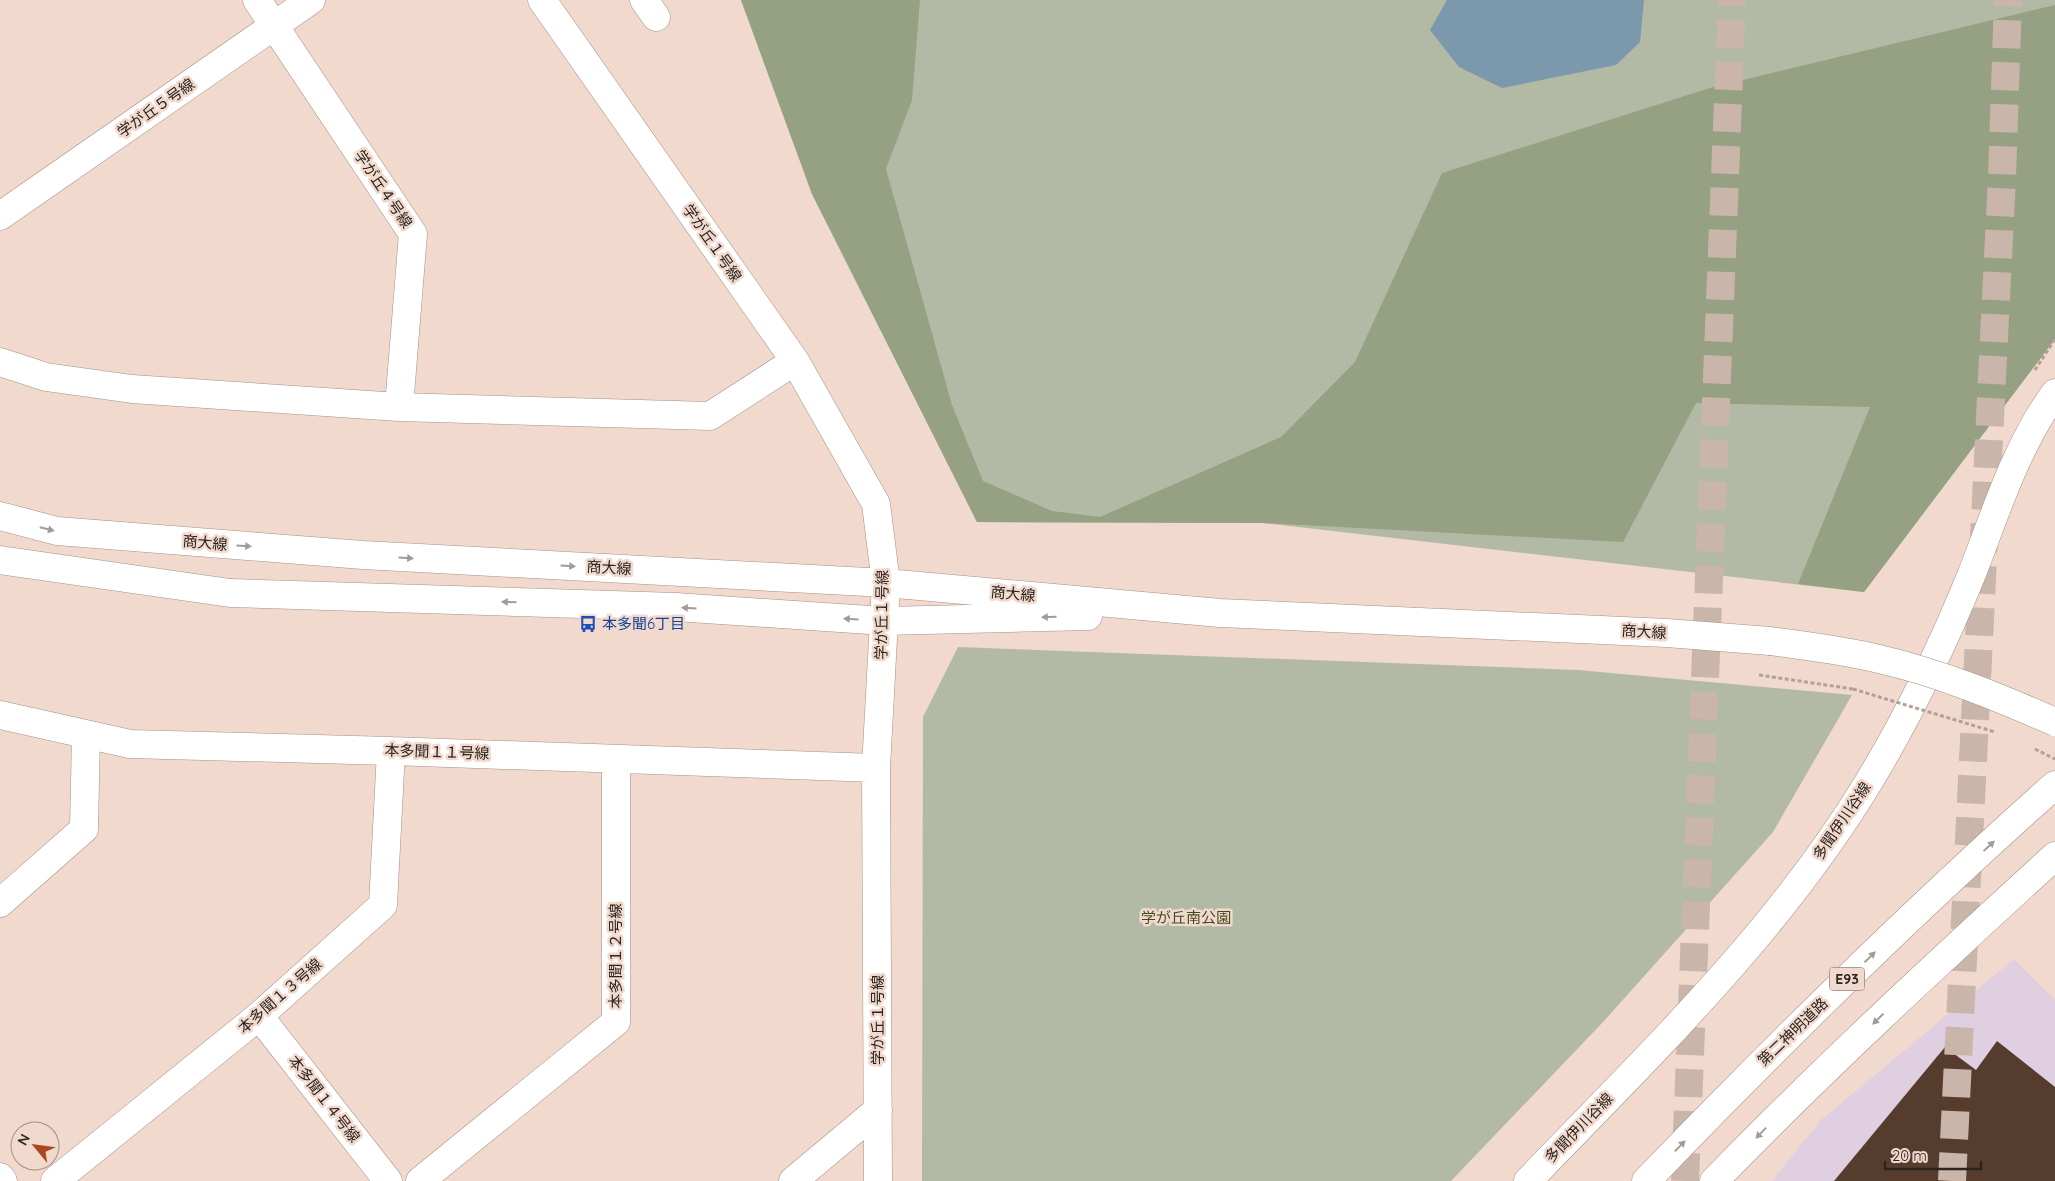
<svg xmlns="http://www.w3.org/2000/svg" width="2055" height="1181" viewBox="0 0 2055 1181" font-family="Quicksand,'Noto Sans JP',sans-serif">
  <rect width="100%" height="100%" fill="#f1d9cd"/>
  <!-- commercial -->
  <path fill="#dfcfe1" d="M2014,959l41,41v181h-283l49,-61z"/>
  <!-- green -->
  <path fill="#b2b9a5" d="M741,0h1314v339l-191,253 -601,-69 -286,-1 -165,-328z
    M958,647l620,23 274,25 -79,137 -169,189 -153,160h-529l1,-464z"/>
  <!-- forest -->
  <path fill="#96a183" d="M741,0h179l-8,100 -26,69 66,236 31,76 69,30 48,6 181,-80 74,-75 87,-189 271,-86 342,-82v334l-191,253 -66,-8 72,-177 -174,-4 -73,139 -360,-19 -286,-1 -165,-328z"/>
  <!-- water -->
  <path fill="#7c98ac" d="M1447,0h197l-4,42 -24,23 -114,23 -43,-21 -29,-37z"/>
  <!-- building -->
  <path fill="#563c2d" d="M1997,1041l58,46v94h-221l111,-134 31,23z"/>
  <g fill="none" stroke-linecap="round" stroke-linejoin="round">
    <!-- highway-tunnel -->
    <path stroke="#cab5aa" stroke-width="28" stroke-dasharray="28 14" stroke-linecap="butt" d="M1685,1181l47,-1181
      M1952,1181l50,-1004 6,-177"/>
    <!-- minor casing -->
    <g stroke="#a69085" stroke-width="29">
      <path id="minor" d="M257,0l156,234 -14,173
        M542,0l253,361 81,143 10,79 -10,185 2,413
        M644,0l12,17
        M0,216l311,-216
        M0,362l46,15 86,12 267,18 311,9 85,-55
        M0,516l57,15 306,24 523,28 334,30 447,20 103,8
        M0,560l230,33 446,14 208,14 204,-5
        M0,715l130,29 261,7 485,17
        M0,903l84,-74 2,-94
        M259,1016l129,165
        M0,1177l3,4
        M55,1181l204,-165 124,-111 8,-154
        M420,1181l196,-159v-263
        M793,1181l85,-71
        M1528,1181c121,-126 249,-248 340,-398 40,-66 74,-136 103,-207 24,-61 44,-128 84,-183"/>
    </g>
    <!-- highway casing -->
    <g stroke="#a69085" stroke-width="29">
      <path id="highway" d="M1646,1181c132,-137 267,-270 409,-396
        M1714,1181c110,-113 225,-219 341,-325"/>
    </g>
    <!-- path -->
    <path stroke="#b3a097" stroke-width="3" stroke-dasharray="4 2.5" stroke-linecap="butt" d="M2035,370l20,-31
      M1759,675l94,14"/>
    <!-- minor -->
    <use href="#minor" stroke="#fff" stroke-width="28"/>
    <!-- highway -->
    <use href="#highway" stroke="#fff" stroke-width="28"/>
    <!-- minor-bridge casing -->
    <g stroke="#a69085" stroke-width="29" stroke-linecap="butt">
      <path id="minor-bridge" d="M1770,641c36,5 73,9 109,18 61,14 119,38 176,63"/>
    </g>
    <!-- path-bridge -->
    <path stroke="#b3a097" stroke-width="3" stroke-dasharray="4 2.5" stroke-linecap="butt" d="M1853,689l142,43
      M2035,749l20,10"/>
    <!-- minor-bridge -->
    <use href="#minor-bridge" stroke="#fff" stroke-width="28"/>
  </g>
  <!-- one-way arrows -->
  <defs><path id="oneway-solid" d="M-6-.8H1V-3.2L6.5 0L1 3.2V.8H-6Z" transform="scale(1.25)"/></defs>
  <g fill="#a09c9a">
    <use href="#oneway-solid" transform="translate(47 529) rotate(14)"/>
    <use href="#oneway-solid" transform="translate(244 546) rotate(4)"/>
    <use href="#oneway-solid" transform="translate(406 558) rotate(3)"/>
    <use href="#oneway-solid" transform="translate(568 566) rotate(3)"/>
    <use href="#oneway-solid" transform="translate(509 602) rotate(-178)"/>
    <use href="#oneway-solid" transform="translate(689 608) rotate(-176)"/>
    <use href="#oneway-solid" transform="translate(1049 617) rotate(179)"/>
    <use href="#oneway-solid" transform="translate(851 619) rotate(-176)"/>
    <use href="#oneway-solid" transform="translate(1989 846) rotate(-43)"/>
    <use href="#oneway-solid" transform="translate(1870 957) rotate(-44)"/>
    <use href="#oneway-solid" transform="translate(1878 1019) rotate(136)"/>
    <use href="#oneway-solid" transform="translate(1761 1133) rotate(134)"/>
    <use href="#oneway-solid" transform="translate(1680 1146) rotate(-46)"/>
  </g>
  <!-- icons -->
  <defs>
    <g id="bus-bare" transform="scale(1.35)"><path d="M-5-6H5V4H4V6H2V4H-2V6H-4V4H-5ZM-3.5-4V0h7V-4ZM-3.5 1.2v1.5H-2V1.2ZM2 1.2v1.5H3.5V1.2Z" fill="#1a4fb4" stroke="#f1d9cd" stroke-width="2.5" paint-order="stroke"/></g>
  </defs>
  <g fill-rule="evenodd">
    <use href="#bus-bare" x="588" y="624"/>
  </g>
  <g text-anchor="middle" stroke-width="5" stroke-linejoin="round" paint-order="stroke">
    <!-- shield labels -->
    <rect fill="#f1d9cd" stroke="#675a53" stroke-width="1" x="1829.5" y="967.5" width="35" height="23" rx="4"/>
    <g font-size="14" font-weight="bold" fill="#2c241f">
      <text x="1847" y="984">E93</text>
    </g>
    <!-- street labels -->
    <g font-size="15" fill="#2c241f" stroke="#f1d9cd">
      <text transform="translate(156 108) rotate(-35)" y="5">学が丘５号線</text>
      <text transform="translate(383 189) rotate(56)" y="5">学が丘４号線</text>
      <text transform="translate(712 243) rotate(55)" y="5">学が丘１号線</text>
      <text transform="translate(205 543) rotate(5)" y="5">商大線</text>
      <text transform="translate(609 568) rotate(3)" y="5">商大線</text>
      <text transform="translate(1013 594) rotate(5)" y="5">商大線</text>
      <text transform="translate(882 615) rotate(-89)" y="5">学が丘１号線</text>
      <text transform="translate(1644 632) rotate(3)" y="5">商大線</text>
      <text transform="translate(437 752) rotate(2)" y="5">本多聞１１号線</text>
      <text transform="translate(1842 821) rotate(-56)" y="5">多聞伊川谷線</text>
      <text transform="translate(616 956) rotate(-90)" y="5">本多聞１２号線</text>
      <text transform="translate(280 996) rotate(-41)" y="5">本多聞１３号線</text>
      <text transform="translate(878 1020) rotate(-90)" y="5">学が丘１号線</text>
      <text transform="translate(1793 1032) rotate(-44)" y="5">第二神明道路</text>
      <text transform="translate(324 1099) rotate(52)" y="5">本多聞１４号線</text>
      <text transform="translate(1579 1128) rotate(-46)" y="5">多聞伊川谷線</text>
    </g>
    <!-- transit labels -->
    <g font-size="15" fill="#164399" stroke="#f1d9cd" text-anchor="start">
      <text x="602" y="629">本多聞6丁目</text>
    </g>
    <!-- park labels -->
    <g font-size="15" fill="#3f4d1d" stroke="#f1d9cd">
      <text x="1186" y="923">学が丘南公園</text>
    </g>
  </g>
  <!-- north arrow -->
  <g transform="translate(35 1146) rotate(299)"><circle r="24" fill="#f1d9cd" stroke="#a29187"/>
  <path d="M0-4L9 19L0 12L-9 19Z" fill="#ad471f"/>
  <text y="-8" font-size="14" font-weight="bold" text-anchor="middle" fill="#2c241f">N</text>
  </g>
  <!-- scale -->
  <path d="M1885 1161v8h96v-8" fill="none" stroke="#2c241f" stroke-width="2.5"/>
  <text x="1892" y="1161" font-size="15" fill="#2c241f" stroke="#f1d9cd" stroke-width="4" paint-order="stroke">20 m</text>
</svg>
